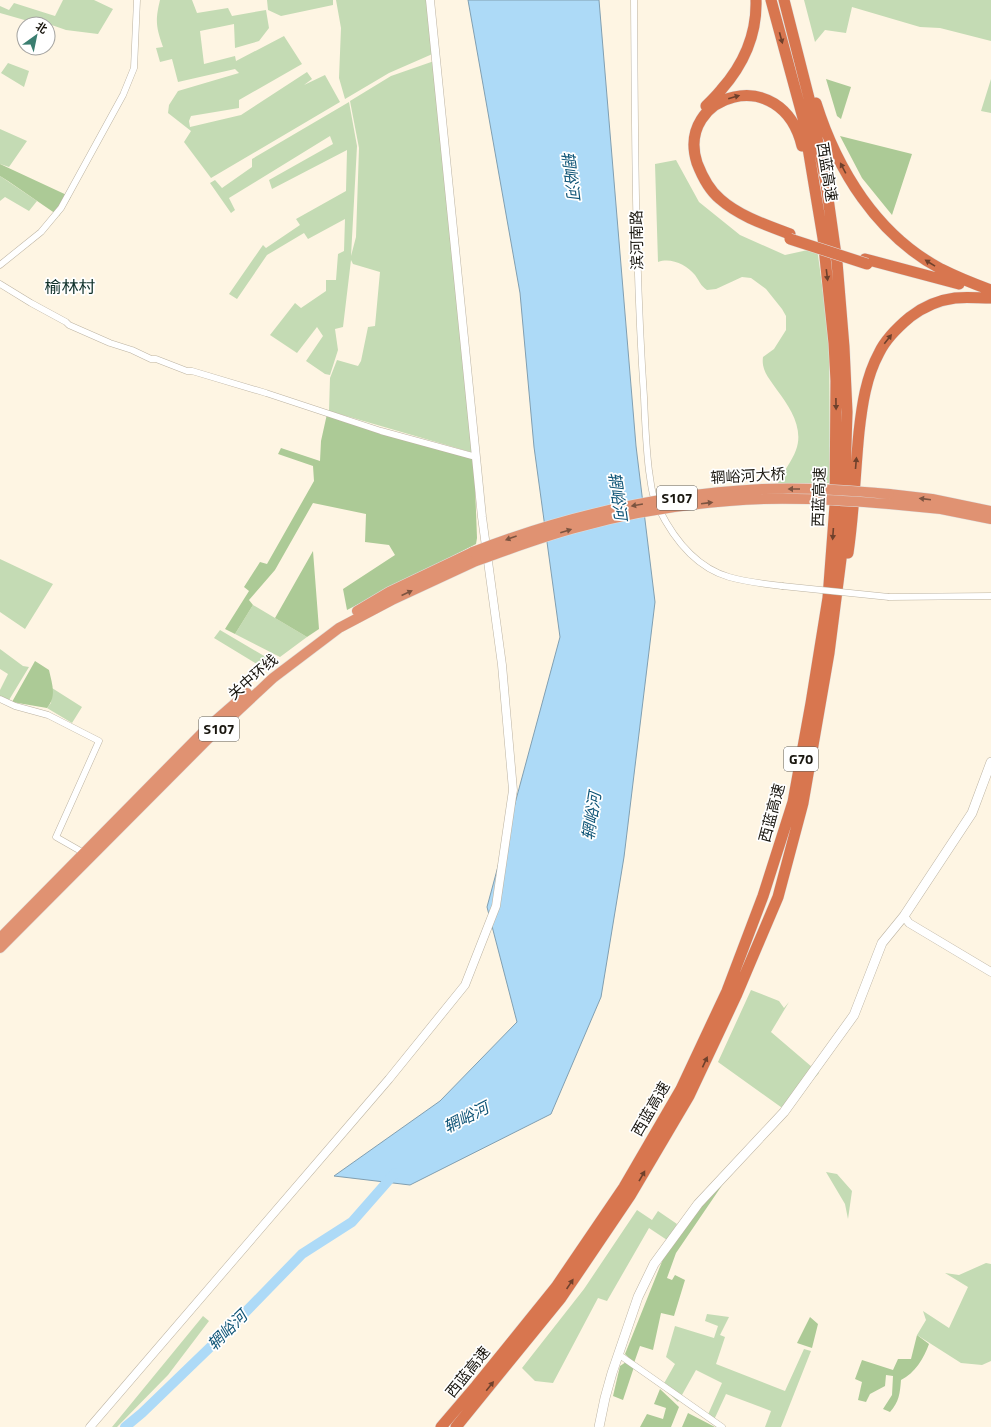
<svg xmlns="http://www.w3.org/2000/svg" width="991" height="1427" viewBox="0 0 991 1427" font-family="'Titillium Web','Noto Sans SC',sans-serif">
  <rect width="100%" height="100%" fill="#fef5e3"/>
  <!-- green -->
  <path fill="#c4dbb4" d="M63,0h31l19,9 -15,25 -32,-4 -20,-7 -18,-2 -28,-8v-7l9,4 5,-7 41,13z
    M160,0h32l5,13 31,-5 4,8 34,-6 3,18 -10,13 -24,7 -1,-24 -34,7 4,33 31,-8 1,5 48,-25 18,28 -63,36v8l-48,8 -2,5 1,6 51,-12 66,-43 5,7 -8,6 21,-10 15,27 -129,76 -27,-36 7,-11 -23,-18 1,-8 9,-14 61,-18 -4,-4 -57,13 -6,-23 -12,3 -4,-14 7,-1c-7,-20 -8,-26 -3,-47z
    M267,0h66v5l-52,11 -13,-6z
    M336,0h97l4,52 -48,21 -44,26 -6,-21 2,-50z
    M804,0h187v41l-51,-13 -20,-1 -68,-20 -6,26 -21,-3 -10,12z
    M437,60l37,393 -145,-42 1,-33 7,-18 21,6 3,-5 7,-34 7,-1 5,-54 -27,-8 -2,-4 -8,67 -8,2 3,21 -8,25 -5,-1 -19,-13 17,-25 -6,-9 -20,26 -27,-18 25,-32 6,5 25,-17v-11h10l2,-26 6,-3 1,-32 -37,20 -4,-6 -37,22 -30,44 -8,-5 34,-49 3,3 34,-23 -4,-6 50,-28 1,-41 -75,39 -3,-9 64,-36 -3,-8 -101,62 6,12 -4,3 -21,-30 5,-3 7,8 30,-21v-8l97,-57 8,44 -6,110 5,-19 3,-89 -9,-47 41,-25z
    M8,63l21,8 -5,16 -23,-14z
    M991,79v34l-10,-2z
    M0,129l27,12 -18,26 -9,-3z
    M676,160l23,42 41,33 45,20 32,-7 12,88 1,147h-52c5,-11 14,-22 18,-33 8,-21 -6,-43 -19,-60 -7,-11 -16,-19 -14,-33l11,-8 12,-19v-14l-4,-7 -16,-20 -15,-11 -9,-1 -26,12 -9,1c-7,-5 -7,-8 -12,-15 -8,-10 -24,-18 -37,-13l-3,-98z
    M0,176l37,25 -8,10 -24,-14 -5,4z
    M0,559l53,25 -28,45 -25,-17z
    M253,605l54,32 -27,20 -45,-23z
    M220,630l51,30 -6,9 -51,-31z
    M0,649l23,17 6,1 -20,33 -9,-4v-6l8,-16 -8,-5z
    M52,688l30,19 -10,16 -25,-15 4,-5z
    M751,990l28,11 5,7 5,-6 -18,30 48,41 -34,37 -67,-48z
    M826,1172l11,2 15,17 -4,28 -3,-15z
    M637,1210l15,10 6,-9 19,13 -10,16 -18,-12 -42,73 -9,-3 -45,85 -18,-2 -13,-13 62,-79z
    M986,1263l5,1v97l-9,4 -21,-2 -44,-28 9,-15 -3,-9 26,17 19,-41 -23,-14 14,2z
    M707,1314l22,3 -9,18 5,2 -9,27 69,27 19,-42 7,2 -30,76h-16l6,-16 -45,-17 -13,28 -7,-3 16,-36 -26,-13 -18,32 -16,-15 13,-23 -9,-7 9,-31 39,12 4,-12 -13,-5z
    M203,1316l6,5 -41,54 -51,52h-5z"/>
  <!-- forest -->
  <path fill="#acca96" d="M826,79l25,8 -10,32 -4,-3z
    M840,136l72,18 -20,61 -30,-37z
    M0,164l71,33 -12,19 -51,-35 -8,-5z
    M327,414l147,44 3,80 -1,6 -129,66 -4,-21 52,-34 -6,-10 -24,-3 1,-28 -53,-11 -38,67 -26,30 4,5 -18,29 -10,-5 24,-38 -5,-4 16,-25 7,2 47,-83 -1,-15 -35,-12 3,-6 39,13 1,-20z
    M313,551l6,78 -12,8 -32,-19z
    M35,661l14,9c3,14 8,26 -2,38l-35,-6z
    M727,1178l-51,75 -9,25 5,2 3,-5 10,5 -11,36 -13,-3 -8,37 -13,-4 -6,17 -9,-9 38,-95 30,-46z
    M810,1317l8,7 -6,24 -15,-5z
    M917,1335l12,9c-5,14 -14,29 -28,36 -1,13 -2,22 -11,32l-7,-3 9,-14 1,-19 -7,-1 -1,11 -15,8 -4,8 -8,-2 4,-18 -7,-3 7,-19 31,10 5,-11h13z
    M626,1362l8,5 -11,33 -10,-4 7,-30z
    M660,1389l19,18 -8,20h-31l7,-13 16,5 3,-11 -12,-4z
    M688,1413l27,14h-33z"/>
  <!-- water -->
  <path fill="#addaf7" stroke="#819fb1" d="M468,0h131l37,446 19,156 -31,255 -23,140 -50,117 -141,71 -76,-9 106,-75 77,-79 -30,-115 73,-270 -26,-190 -14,-154z"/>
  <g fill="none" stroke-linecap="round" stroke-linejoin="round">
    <!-- river -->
    <path stroke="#addaf7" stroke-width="10" d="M125,1427l17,-14 86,-83 74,-76 50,-32 43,-49"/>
    <!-- minor casing -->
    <g stroke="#bcb3a2" stroke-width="7">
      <path id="minor" d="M634,0c1,132 1,265 10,397 1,25 2,49 5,74 2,11 2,22 7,32 15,32 38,64 73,74 17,5 35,7 53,9
        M0,265l41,-33 20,-24 62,-113 11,-27 3,-68
        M0,284l31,19 35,19 3,3 41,18 22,7 19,9h5l31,12h5l74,22 115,38 95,26
        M889,597l102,-1
        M0,699l15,7 33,9 51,26 -43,96 28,16
        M618,1354l104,73"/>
    </g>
    <!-- tertiary casing -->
    <g stroke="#bcb3a2" stroke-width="9">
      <path id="tertiary" d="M904,916l5,7 82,49
        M90,1427l299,-348 76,-94 31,-79 17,-116 -11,-125 -20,-148 -52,-517"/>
    </g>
    <!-- secondary casing -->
    <g stroke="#bcb3a2" stroke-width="10">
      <path id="secondary" d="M599,1427l6,-29 7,-25 26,-76 16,-33 44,-60 86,-92 70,-97 28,-72 22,-27 68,-103 19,-51"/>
    </g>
    <!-- trunk casing -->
    <g stroke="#dfdedd" stroke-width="11">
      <path id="trunk" d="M889,494l43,5 59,12
        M889,504l52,5 50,10
        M357,611l32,-19 84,-40
        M0,938l208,-211 39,-34
        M0,948l213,-214 60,-56 66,-50 53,-28 84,-39"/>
    </g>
    <!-- motorway casing -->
    <g stroke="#dfdedd" stroke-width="12">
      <path id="motorway" d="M816,103c21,67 61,132 125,166 16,8 33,15 50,21
        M706,106c5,-5 10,-10 15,-16 22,-25 36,-56 35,-90
        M790,234c-24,-9 -51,-18 -70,-35 -11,-9 -18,-23 -23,-36 -22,-69 85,-101 105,-17
        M865,259l94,25
        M848,553c6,-40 7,-81 11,-121 3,-27 7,-55 20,-79 7,-15 19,-26 31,-36 13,-10 29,-17 45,-19 11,-1 24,0 36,0
        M441,1427l35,-41 80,-99 68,-100 57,-98 46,-98 36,-95 30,-94 18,-99 17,-105 7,-93 1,-124 -2,-38 -11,-105 -20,-120 -32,-118
        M456,1427l105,-129 69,-102 59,-100 47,-100 42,-99 25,-94 26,-150 12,-94 3,-49 3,-98 -3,-65 -7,-85 -11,-78 -16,-82 -26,-102"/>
    </g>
    <!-- minor -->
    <use href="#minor" stroke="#fff" stroke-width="6"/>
    <!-- tertiary -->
    <use href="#tertiary" stroke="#fff" stroke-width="8"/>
    <!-- secondary -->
    <use href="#secondary" stroke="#fff" stroke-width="9"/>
    <!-- trunk -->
    <use href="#trunk" stroke="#e09272" stroke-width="10"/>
    <!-- motorway -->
    <use href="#motorway" stroke="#d8764f" stroke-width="11"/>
    <!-- minor-bridge casing -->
    <g stroke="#bcb3a2" stroke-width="7" stroke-linecap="butt">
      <path id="minor-bridge" d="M782,586l107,11"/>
    </g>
    <!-- trunk-bridge casing -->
    <g stroke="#dfdedd" stroke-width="11" stroke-linecap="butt">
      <path id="trunk-bridge" d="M473,552c92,-36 190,-58 289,-63 42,-2 85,1 127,5
        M476,561c34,-12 68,-25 103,-34 49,-14 100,-22 150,-26 53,-5 107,-1 160,3"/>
    </g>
    <!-- motorway-bridge casing -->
    <g stroke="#dfdedd" stroke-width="12" stroke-linecap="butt">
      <path id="motorway-bridge" d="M790,239l77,25"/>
    </g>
    <!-- minor-bridge -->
    <use href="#minor-bridge" stroke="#fff" stroke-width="6"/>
    <!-- trunk-bridge -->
    <use href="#trunk-bridge" stroke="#e09272" stroke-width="10"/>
    <!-- motorway-bridge -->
    <use href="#motorway-bridge" stroke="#d8764f" stroke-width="11"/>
  </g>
  <!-- one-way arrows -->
  <defs><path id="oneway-solid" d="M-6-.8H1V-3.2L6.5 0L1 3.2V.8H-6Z"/></defs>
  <g fill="#6f412c">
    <use href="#oneway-solid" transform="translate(781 38) rotate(75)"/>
    <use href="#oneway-solid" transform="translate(734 97) rotate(-16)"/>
    <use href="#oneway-solid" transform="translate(843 168) rotate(-118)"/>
    <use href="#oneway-solid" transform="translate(930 263) rotate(-148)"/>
    <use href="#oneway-solid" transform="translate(827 275) rotate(83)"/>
    <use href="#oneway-solid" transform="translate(888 339) rotate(-52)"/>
    <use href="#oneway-solid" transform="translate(836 404) rotate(89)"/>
    <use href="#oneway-solid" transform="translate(856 463) rotate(-85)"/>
    <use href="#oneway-solid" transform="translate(833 534) rotate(94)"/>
    <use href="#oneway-solid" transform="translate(705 1062) rotate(-65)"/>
    <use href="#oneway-solid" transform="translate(642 1176) rotate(-60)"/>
    <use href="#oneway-solid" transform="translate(570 1284) rotate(-56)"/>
    <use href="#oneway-solid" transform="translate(490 1386) rotate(-51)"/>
  </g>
  <g fill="#7c5440">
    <use href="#oneway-solid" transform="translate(794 489) rotate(-180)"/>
    <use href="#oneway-solid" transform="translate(925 499) rotate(-173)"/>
    <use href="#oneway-solid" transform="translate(707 503) rotate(-7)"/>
    <use href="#oneway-solid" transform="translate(637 505) rotate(170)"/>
    <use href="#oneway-solid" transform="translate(566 531) rotate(-17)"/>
    <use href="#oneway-solid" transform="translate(511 538) rotate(160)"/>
    <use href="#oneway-solid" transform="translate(407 593) rotate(-25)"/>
  </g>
  <g text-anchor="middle" stroke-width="3.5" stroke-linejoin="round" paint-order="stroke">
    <!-- shield labels -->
    <g fill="#fff" stroke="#5e5c57" stroke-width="1">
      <rect x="657" y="486" width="40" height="24" rx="3"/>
      <rect x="199" y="717" width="40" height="24" rx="3"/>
      <rect x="784" y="747" width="34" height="24" rx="3"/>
    </g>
    <g font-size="14" font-weight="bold" fill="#19160f">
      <text x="677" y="503">S107</text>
      <text x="219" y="734">S107</text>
      <text x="801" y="764">G70</text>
    </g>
    <!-- street labels -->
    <g font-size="15" fill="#19160f" stroke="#fff">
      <text transform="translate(827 172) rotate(81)" y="5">西蓝高速</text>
      <text transform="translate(637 240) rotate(-91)" y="5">滨河南路</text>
      <text transform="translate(748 476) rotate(-3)" y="5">辋峪河大桥</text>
      <text transform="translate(819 497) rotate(-88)" y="5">西蓝高速</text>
      <text transform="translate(253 677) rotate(-41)" y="5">关中环线</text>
      <text transform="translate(772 813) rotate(-75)" y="5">西蓝高速</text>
      <text transform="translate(651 1109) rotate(-60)" y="5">西蓝高速</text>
      <text transform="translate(468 1372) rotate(-51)" y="5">西蓝高速</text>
    </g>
    <!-- water labels -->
    <g font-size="16" font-style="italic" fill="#0e5476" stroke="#fff">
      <text transform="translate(571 175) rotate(83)" y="6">辋峪河</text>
      <text transform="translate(618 496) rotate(82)" y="6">辋峪河</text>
      <text transform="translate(591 816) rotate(-81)" y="6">辋峪河</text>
      <text transform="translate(466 1117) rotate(-27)" y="6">辋峪河</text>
      <text transform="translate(227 1330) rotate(-45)" y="6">辋峪河</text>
    </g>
    <!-- quarter labels -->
    <g font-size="17" fill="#0f302a" stroke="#fff">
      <text x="70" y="293">榆林村</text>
    </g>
  </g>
  <!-- north arrow -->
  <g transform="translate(36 36) rotate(33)"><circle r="19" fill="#ffffff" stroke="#a3a29f"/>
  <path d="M0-3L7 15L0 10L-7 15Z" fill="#3a7e70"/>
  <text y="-6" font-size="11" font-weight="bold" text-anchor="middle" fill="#19160f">北</text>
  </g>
</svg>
